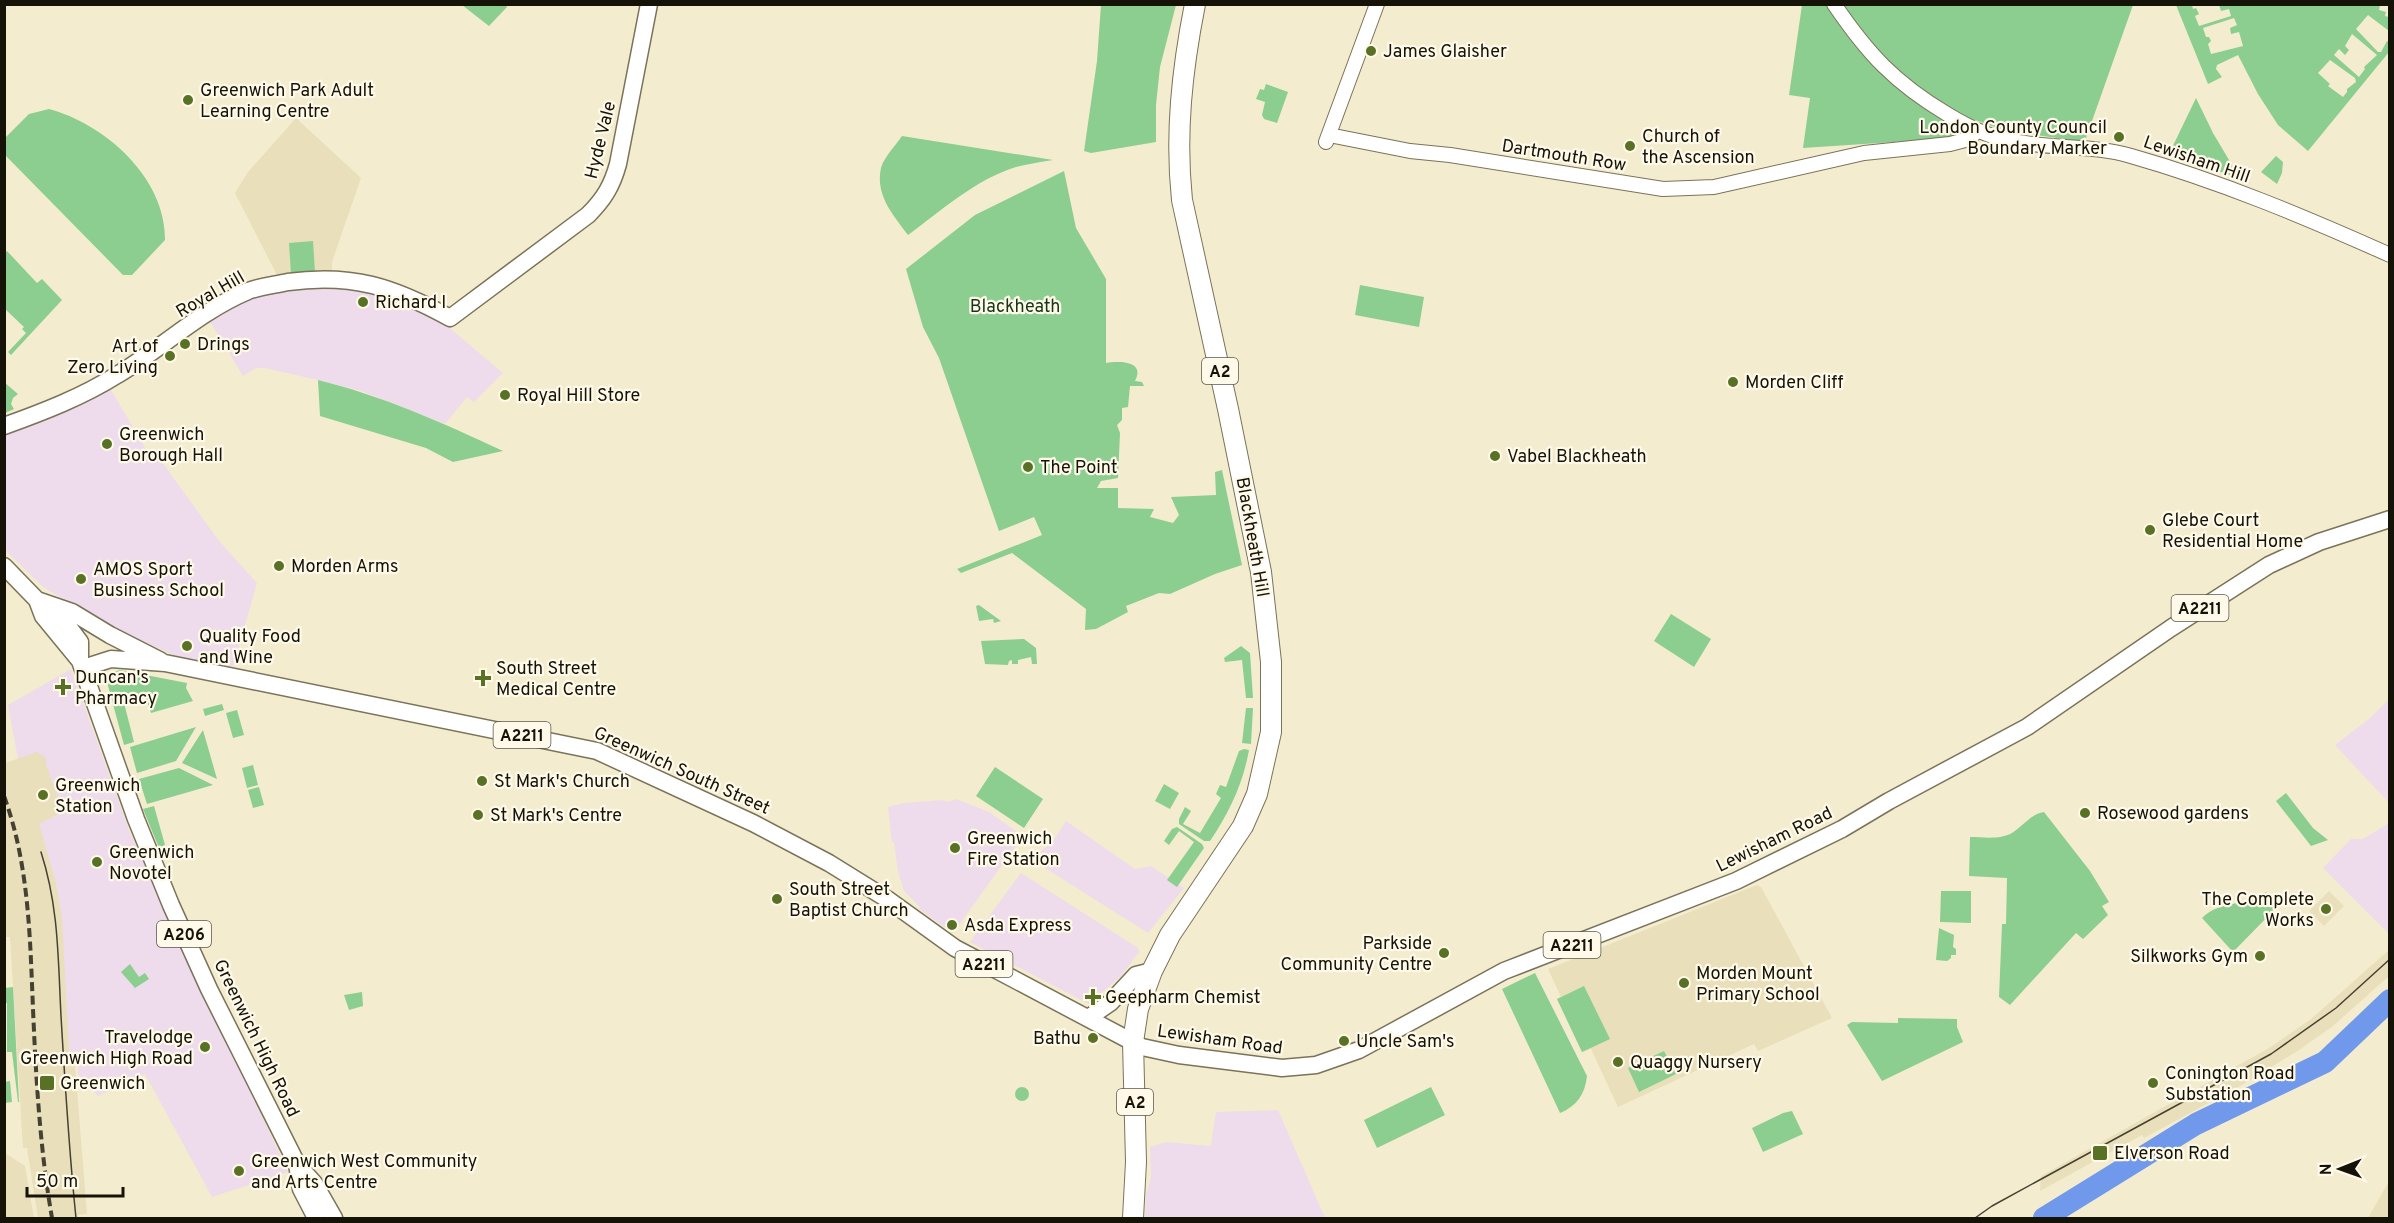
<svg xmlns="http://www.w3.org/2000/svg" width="2394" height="1223" viewBox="0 0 2394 1223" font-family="Overpass,sans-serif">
  <rect width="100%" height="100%" fill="#f4eccf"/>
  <!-- commercial -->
  <path fill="#eedbec" d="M323,284l58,9 58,26 64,54 -29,29 -7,-5 -22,27 -84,-33 -43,-11 -53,-12h-9l-13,8 -34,-56 37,-22z
    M110,388l38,65 14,9 57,79 38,42 -24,84 -57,-11 -69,-31 -64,-38 -38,-37v-117z
    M71,669l58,161 159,342 -76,25 -67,-123 -47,22 -20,-22 -1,-22h-8l-9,-146 -4,-23 -39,-130 -9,-48z
    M2389,699v104l-54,-58 35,-27z
    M956,799l33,13 34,24 -70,97 -34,-24 1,-2 -16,-16 -6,-19 -4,-30h-2l-4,-35 16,-4 38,-3 6,2z
    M1066,821l69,48 16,-3 33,22 -36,45 -114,-72 9,-12 8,-5z
    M2389,823v111l-66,-66 28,-29h12z
    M1021,873l117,75 1,4 -18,24 -32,28 -119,-62z
    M1278,1110l47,108h-180l1,-23 5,-17 -1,-31 16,-5 45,4 5,-34z"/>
  <!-- built -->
  <path fill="#e9dfbb" d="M296,118l65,60 -29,84v13l-53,4 -44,-86 13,-21z
    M37,752l9,6v9h1l16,45 -24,12 17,59 6,34 7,135h5l13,162 -9,1v3h-40l-11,-70h-4l-13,-211h-5v-174z
    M1757,885l4,2 71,131 -74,33 -4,-7 -136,63 -27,-58 -9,3 -25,-53 4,-2 -13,-28z
    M2329,891l15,15 -20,20 -15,-15z
    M2389,950v26l-56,50 -34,24 -57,35 -98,53 -2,-3 -102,56 1,-15 228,-128 42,-29z
    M5,1153l20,13 9,52h-29z
    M2389,1181v37h-21z"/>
  <!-- green -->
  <path fill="#8bce8f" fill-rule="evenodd" d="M505,4l2,3 -18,19 -27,-21z
    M1101,5h75l-16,62 -4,38v37l-65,11 -7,-2 13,-90z
    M1802,5h331l-47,133 -7,3 -73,-10 -31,-11 -20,18 -152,10 7,-50 -21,-3z
    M2176,5h16l1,4 3,-1 3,6 -4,2 4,10 32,-10 -2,-7 -8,2 -2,-6h161l-1,5 7,2 -1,4 4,1v14l-21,-16 -12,14 22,23h3l6,-11 2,1v10l-81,99 -30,-26 -20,-31 -20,-39 -21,10 -1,4 6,8 -14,7zM2234,18l3,7 -7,3 1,6 8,-2 4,14 -32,8 -3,-10 3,-3 -2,-4h-3l-3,-9zM2352,34l25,21 -13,12 1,2 -6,8 -25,-22 5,-6 6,6 4,-5 -4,-4zM2330,60l25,18 1,4 -9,7v3l-4,5 -15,-11 2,-2 -12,-11z
    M1266,84l22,8 -11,31 -13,-4 -2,-4 3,-13 -9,-3 4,-10 4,1z
    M2196,98l17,35 19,32 -2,10 -61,-21z
    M49,109c56,15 117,69 116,131l-33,35h-9l-118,-120v-17l24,-24z
    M902,136l151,24c-13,2 -26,4 -37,7 -40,12 -75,44 -108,68 -15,-20 -33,-40 -27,-67 3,-11 15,-23 21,-32z
    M2276,156l7,6 -1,11 -5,11 -16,-12z
    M1064,171l12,57 30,51v84c12,-2 40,-3 29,18l7,1 2,4h-14l-2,21 -6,1v12l-5,5 3,8 -2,45 -17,3 -4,7h21v20l36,1 -4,8 23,6 6,-8 -8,-18 45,-2 -1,-23 7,-2 20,95 -27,9 -45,20 -11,-1 -33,13 2,6 -32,17 -11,1 1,-21 -74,-56 -51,20 -4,-4 85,-34 -8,-18 -35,14 -60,-173 -16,-31 -17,-58 69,-54z
    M313,241l2,31 -24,2 -2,-31z
    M7,251l30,32 5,-4 20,21 -51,55 -3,-3 18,-19 -4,-4 2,-2 -19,-18v-56z
    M1360,285l64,12 -5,30 -64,-12z
    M318,380c65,16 125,43 185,71l-50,11 -27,-14 -106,-32z
    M4,382l14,12 -5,4 -2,6 3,5 -9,4z
    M979,605l22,16 -7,2 -1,-4 -14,2 -3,-15z
    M1671,614l40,25 -17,28 -40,-26z
    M1024,639l12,9 1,16h-5l-1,-7 -13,3v4h-6v-4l-3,1 -1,4 -23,-1 -4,-23z
    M1241,646l9,7 3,45h-7l-4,-38 -17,2 -1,-4z
    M120,670l67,13 -1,5 7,13 -42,12 -7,-20 -21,6 11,43 -10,3 -17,-63 4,-9z
    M222,704l2,6 -19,6 -2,-7z
    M1246,708h7l-2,36 -9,-1z
    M237,710l7,25 -11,3 -7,-25z
    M196,727l-20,34 -39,12 -7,-26z
    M203,730l14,49 -35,-16z
    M1244,749l5,1c-6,34 -20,63 -39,91h-6l-25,-17v-5l6,-12 6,4 -8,13 17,9 21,-35 -5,-4 4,-9 6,2 13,-36z
    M253,765l5,20 -11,3 -5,-20z
    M995,767l48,32 -19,29 -48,-32z
    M179,768l34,17 -66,19 -8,-25z
    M1164,784l15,9 -9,16 -15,-8z
    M259,787l5,18 -11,3 -5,-18z
    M2286,793l27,35 15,12 -17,6 -35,-45z
    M154,806l11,39 -6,3 -16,-39z
    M2044,812l46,59 19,31 -7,4 6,9 -25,24 -7,-6 -66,72 -11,-8 3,-73h4l1,-46 -38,-2 1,-39c13,0 30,3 42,-4 11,-7 19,-19 32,-21z
    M1177,827l25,17 2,4 -27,39 -10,-7 27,-38 -15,-11 -10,14 -5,-4 8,-12z
    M1941,891h30v32l-31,-1z
    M2266,892l12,14 -45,46 -31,-34c19,-19 47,-11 64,-26z
    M1939,928l15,7 -1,12 3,2v6h-5v3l-4,3 -11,-1z
    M130,964l9,13 6,-4 4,6 -14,9 -14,-16z
    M1535,973l52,103c-2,18 -10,30 -27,37l-58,-124z
    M1584,986l26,53 -28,13 -25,-53z
    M13,987l6,115h-1l-6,-50h-5v-49h-3l1,-15z
    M362,992l1,14 -14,4 -5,-15z
    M1898,1018l59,1v8l6,15 -81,39 -35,-56 5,-3 46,1z
    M1664,1051l12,23 -37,18 -11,-24z
    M10,1081l2,21 -7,1v-21z
    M1015 1094a7 7 0 1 1 14 0a7 7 0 1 1-14 0Z
    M1431,1087l14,28 -68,33 -13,-28z
    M1792,1111l11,23 -40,18 -11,-24 31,-15z"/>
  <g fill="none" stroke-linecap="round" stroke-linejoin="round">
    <!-- river -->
    <path stroke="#7099eb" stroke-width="22" d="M2044,1218l152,-94 129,-62 65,-62"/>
    <!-- minor casing -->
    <g stroke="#7a7359" stroke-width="16">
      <path id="minor" d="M1834,4c34,50 61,79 113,110 23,14 44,24 71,28 37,7 76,3 113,14 88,25 174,61 259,99
        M1329,135l81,16 40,4 213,34 51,-2 150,-34 86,-9 19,-5 8,-8
        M1326,142l51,-138"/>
    </g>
    <!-- major casing -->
    <g stroke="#7a7359" stroke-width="19">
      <path id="major" d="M4,426c39,-14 78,-29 113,-51 44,-26 83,-64 131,-84 13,-5 27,-6 40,-9 64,-9 106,5 162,36l138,-103c16,-16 24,-29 30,-51l31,-160
        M4,566l33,34 6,16 37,45 56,158 35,86 38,84 88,175 17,19 20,35
        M37,600l35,12 38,23 51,26
        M53,606l27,36v19
        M83,668l28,-9 54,4 432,88 156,72 76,40 58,36 68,49 187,99 37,8 103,13 34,-3 43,-15 145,-79 232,-90 106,-52 47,-28 138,-74 144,-99 98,-63 50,-23 71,-23
        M1088,1018l22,-15 26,-28 16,-4
        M297,1164l4,25 15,29"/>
    </g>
    <!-- highway casing -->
    <g stroke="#7a7359" stroke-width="22">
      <path id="highway" d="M1133,1218l3,-56 -3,-120 5,-33 14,-38 18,-36 73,-109 14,-32 14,-62v-70l-10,-90 -33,-163 -46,-209c-7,-66 0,-130 13,-196"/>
    </g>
    <!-- minor -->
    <use href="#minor" stroke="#fff" stroke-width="14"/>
    <!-- major -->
    <use href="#major" stroke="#fff" stroke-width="16"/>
    <!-- highway -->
    <use href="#highway" stroke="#fff" stroke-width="20"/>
    <!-- tram -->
    <path stroke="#454133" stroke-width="1.5" d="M41,852c18,56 17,107 20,164 4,68 8,135 15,202
      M1975,1218l17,-12 53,-29 226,-123 65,-46 54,-49"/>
    <!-- rail -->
    <path stroke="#454133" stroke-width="4" stroke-dasharray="9 4.5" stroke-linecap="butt" d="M4,796c25,68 26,141 29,213 3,70 7,140 19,209"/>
  </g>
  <!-- markers -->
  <g fill="#587124" stroke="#fef9e8" stroke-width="2">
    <circle cx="1371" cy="51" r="6"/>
    <circle cx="188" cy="100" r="6"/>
    <circle cx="2119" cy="137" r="6"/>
    <circle cx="1630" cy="146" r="6"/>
    <circle cx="363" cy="302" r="6"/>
    <circle cx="185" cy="344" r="6"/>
    <circle cx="170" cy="356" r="6"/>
    <circle cx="1733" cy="382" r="6"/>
    <circle cx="505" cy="395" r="6"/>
    <circle cx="107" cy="444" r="6"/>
    <circle cx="1495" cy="456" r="6"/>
    <circle cx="1028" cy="467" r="6"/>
    <circle cx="2150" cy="530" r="6"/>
    <circle cx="279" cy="566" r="6"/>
    <circle cx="81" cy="579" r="6"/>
    <circle cx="187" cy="646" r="6"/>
    <path d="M480 669h6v6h6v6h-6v6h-6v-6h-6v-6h6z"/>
    <path d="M60 678h6v6h6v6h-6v6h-6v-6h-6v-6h6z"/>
    <circle cx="482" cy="781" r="6"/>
    <circle cx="43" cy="795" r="6"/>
    <circle cx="2085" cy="813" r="6"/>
    <circle cx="478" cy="815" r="6"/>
    <circle cx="955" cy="848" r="6"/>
    <circle cx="97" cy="862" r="6"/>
    <circle cx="777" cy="899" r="6"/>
    <circle cx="2326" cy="909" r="6"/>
    <circle cx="952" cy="925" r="6"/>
    <circle cx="1444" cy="953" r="6"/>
    <circle cx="2260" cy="956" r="6"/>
    <circle cx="1684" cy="983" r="6"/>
    <path d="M1090 988h6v6h6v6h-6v6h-6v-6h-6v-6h6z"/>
    <circle cx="1093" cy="1038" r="6"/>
    <circle cx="1344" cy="1041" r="6"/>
    <circle cx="205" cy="1047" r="6"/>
    <circle cx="1618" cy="1062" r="6"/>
    <rect x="39" y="1075" width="16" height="16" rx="3"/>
    <circle cx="2153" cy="1083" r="6"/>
    <rect x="2092" y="1145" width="16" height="16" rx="3"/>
    <circle cx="239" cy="1171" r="6"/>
  </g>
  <g text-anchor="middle" stroke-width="4.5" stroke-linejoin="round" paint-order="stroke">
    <!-- shield labels -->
    <g fill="#fef9e8" stroke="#5b574b" stroke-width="1.5">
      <rect x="1202" y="358" width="36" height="26" rx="4.5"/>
      <rect x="2171.5" y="595" width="57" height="26" rx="4.5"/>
      <rect x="493.5" y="722" width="57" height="26" rx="4.5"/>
      <rect x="157" y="921" width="54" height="26" rx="4.5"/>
      <rect x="1543.5" y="932" width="57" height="26" rx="4.5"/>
      <rect x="955.5" y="951" width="57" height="26" rx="4.5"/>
      <rect x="1117" y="1089" width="36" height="26" rx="4.5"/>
    </g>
    <g font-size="16" font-weight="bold" fill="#151208">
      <text x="1220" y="377">A2</text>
      <text x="2200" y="614">A2211</text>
      <text x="522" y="741">A2211</text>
      <text x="184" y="940">A206</text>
      <text x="1572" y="951">A2211</text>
      <text x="984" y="970">A2211</text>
      <text x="1135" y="1108">A2</text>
    </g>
    <!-- poi labels -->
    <g font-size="18" fill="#151208" stroke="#fef9e8" text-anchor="start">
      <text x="1383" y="57">James Glaisher</text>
      <text x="200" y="96">Greenwich Park Adult<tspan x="200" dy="21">Learning Centre</tspan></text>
      <text x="2107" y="133" text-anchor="end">London County Council<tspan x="2107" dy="21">Boundary Marker</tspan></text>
      <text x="1642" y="142">Church of<tspan x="1642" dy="21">the Ascension</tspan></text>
      <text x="375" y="308">Richard I</text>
      <text x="197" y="350">Drings</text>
      <text x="158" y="352" text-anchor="end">Art of<tspan x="158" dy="21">Zero Living</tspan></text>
      <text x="1745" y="388">Morden Cliff</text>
      <text x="517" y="401">Royal Hill Store</text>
      <text x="119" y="440">Greenwich<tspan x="119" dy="21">Borough Hall</tspan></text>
      <text x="1507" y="462">Vabel Blackheath</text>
      <text x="1040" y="473">The Point</text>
      <text x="2162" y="526">Glebe Court<tspan x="2162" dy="21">Residential Home</tspan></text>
      <text x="291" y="572">Morden Arms</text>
      <text x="93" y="575">AMOS Sport<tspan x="93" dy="21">Business School</tspan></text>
      <text x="199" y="642">Quality Food<tspan x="199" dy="21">and Wine</tspan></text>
      <text x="496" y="674">South Street<tspan x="496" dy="21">Medical Centre</tspan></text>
      <text x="75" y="683">Duncan's<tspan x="75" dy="21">Pharmacy</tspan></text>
      <text x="494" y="787">St Mark's Church</text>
      <text x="55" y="791">Greenwich<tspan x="55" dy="21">Station</tspan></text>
      <text x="2097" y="819">Rosewood gardens</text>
      <text x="490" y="821">St Mark's Centre</text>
      <text x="967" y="844">Greenwich<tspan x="967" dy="21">Fire Station</tspan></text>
      <text x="109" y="858">Greenwich<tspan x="109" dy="21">Novotel</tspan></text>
      <text x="789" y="895">South Street<tspan x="789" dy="21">Baptist Church</tspan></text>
      <text x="2314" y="905" text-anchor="end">The Complete<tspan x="2314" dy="21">Works</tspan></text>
      <text x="964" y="931">Asda Express</text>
      <text x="1432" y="949" text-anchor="end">Parkside<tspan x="1432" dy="21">Community Centre</tspan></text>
      <text x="2248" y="962" text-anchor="end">Silkworks Gym</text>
      <text x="1696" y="979">Morden Mount<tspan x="1696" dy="21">Primary School</tspan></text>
      <text x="1105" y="1003">Geepharm Chemist</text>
      <text x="193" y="1043" text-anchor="end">Travelodge<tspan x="193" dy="21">Greenwich High Road</tspan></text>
      <text x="1081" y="1044" text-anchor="end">Bathu</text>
      <text x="1356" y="1047">Uncle Sam's</text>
      <text x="1630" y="1068">Quaggy Nursery</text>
      <text x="2165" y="1079">Conington Road<tspan x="2165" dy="21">Substation</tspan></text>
      <text x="60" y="1089">Greenwich</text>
      <text x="2114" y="1159">Elverson Road</text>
      <text x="251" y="1167">Greenwich West Community<tspan x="251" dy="21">and Arts Centre</tspan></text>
    </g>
    <!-- street labels -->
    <g font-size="18" fill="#151208" stroke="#fef9e8">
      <text transform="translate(600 140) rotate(-76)" y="6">Hyde Vale</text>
      <text transform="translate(1564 155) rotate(9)" y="6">Dartmouth Row</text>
      <text transform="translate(2197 159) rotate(19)" y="6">Lewisham Hill</text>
      <text transform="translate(210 294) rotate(-30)" y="6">Royal Hill</text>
      <text transform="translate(1253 537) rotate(80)" y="6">Blackheath Hill</text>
      <text transform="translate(682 770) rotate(24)" y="6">Greenwich South Street</text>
      <text transform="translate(1774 839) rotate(-26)" y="6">Lewisham Road</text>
      <text transform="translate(257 1038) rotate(64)" y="6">Greenwich High Road</text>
      <text transform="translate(1220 1039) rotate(8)" y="6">Lewisham Road</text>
    </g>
    <!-- park labels -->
    <g font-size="18" fill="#153518" stroke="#fef9e8">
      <text x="1015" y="312">Blackheath</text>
    </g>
  </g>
  <!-- border -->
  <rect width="2394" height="1223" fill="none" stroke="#151208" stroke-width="12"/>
  <!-- north arrow -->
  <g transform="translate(2340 1169) rotate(269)" stroke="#fef9e8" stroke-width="4.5" paint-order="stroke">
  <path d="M0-4.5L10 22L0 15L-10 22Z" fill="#151208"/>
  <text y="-9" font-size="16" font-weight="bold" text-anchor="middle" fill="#151208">N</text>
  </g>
  <!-- scale -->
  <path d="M27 1187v9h96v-9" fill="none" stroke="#151208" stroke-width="3"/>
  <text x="36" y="1187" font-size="18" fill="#151208" stroke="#fef9e8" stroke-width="4.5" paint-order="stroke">50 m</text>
</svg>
